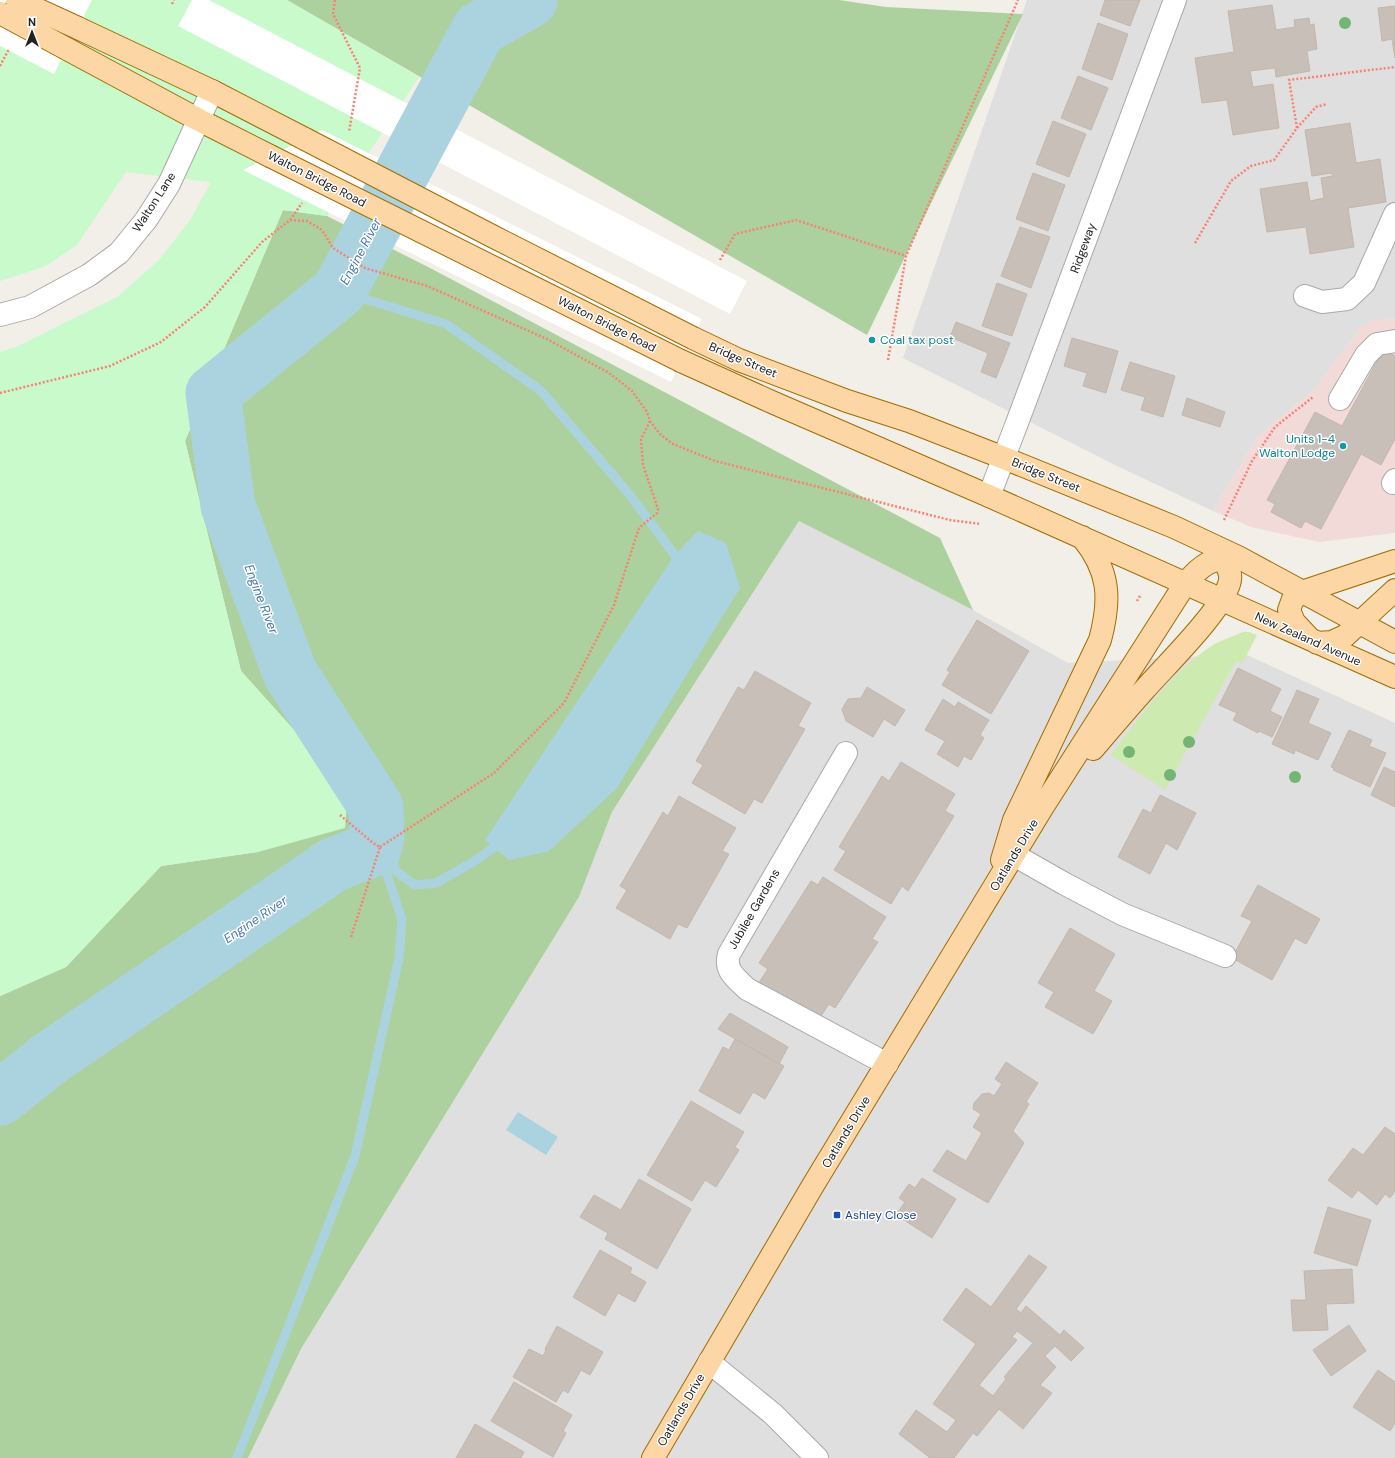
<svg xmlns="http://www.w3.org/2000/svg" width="1395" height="1458" viewBox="0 0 1395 1458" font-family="'DM Sans',sans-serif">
  <rect width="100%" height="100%" fill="#f2efe9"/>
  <!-- residential -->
  <path fill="#e0dfdf" d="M1027,0h368v319l-3,-1 -31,9 -47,63 -56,46 -45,75 -94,-44 -216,-109z
    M799,521l174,89 95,53 177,-9 150,69v735h-1147l53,-109 278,-452 33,-85z"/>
  <!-- commercial -->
  <path fill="#f2dad9" d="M1392,318l3,1v214l-76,9 -68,-15 -38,-16 45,-75 56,-46 47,-63 13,-7z"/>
  <!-- grass -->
  <path fill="#cdebb0" d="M1243,632h6l8,3 -15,29 -6,-3 -71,129 -54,-35c28,-37 58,-79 96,-106 10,-8 25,-12 36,-17z"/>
  <!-- forest -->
  <path fill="#add19e" d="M287,0h552l47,7 137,7 -156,321z
    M283,210l44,6 105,53 508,269 33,72 -174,-89 -187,291 -33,85 -278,452 -53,109h-248v-462l66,-29 95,-101 97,-14 90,-62 -107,-119 -56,-230z"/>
  <!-- park -->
  <path fill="#c8facc" d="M0,0h287l132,77 -92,139 -44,-6 -98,231 56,230 107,119 -3,38 -87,24 -97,14 -95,101 -66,29v-644l16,-5 101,-50 42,-37 31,-40 21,-38 -85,-10 -49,73 -31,21 -46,15z"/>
  <!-- water -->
  <path fill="#aad3df" d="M698,531l28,12 14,45 -123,200 -68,63 -40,9 -24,-20 189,-284z
    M518,1112l40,25 -12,18 -40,-25z"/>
  <!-- pier -->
  <path fill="#fff" d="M0,0h92l-38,74 -54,-28z
    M192,0h17l538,281 -17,33 -552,-288z
    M322,130l380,189 -31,63 -428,-212z"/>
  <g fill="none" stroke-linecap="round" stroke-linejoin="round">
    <!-- stream -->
    <path stroke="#aad3df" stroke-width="9" d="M339,291l107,33 95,67 88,103 51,68v4
      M377,836l9,12 11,24 18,13 21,-2 37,-21 30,-21
      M237,1458l118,-302 44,-198 3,-38 -22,-67 -6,-4"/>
    <!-- river -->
    <path stroke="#aad3df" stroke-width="55" d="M0,1098l49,-39 284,-194 41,-16 3,-13 -1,-29 -86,-134 -62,-167 -15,-113 126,-102 140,-262 51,-29"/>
  </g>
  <!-- building -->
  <path fill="#c7bfb8" stroke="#c4b6ab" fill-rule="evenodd" d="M1105,0h35l-10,26 -30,-11z
    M1272,5l4,25 19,-3 -1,-7 15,-2 1,7 4,-1 3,25 -10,2 3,20 -34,6 -1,-9 -25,3 3,16 20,-3 6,44 -46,7 -6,-35 -25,3 -7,-45 39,-6 -6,-41z
    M1395,6v52l-3,-19 -10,2 -4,-33z
    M1098,23l30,11 -16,46 -30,-11z
    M1078,76l30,12 -17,42 -30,-12z
    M1053,121l33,13 -17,43 -33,-13z
    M1350,123l6,40 24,-4 6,43 -38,6 6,39 -44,7 -4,-27 -39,5 -7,-43 47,-7 3,19 14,-3 -3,-20 12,-2 -1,-3 -20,3 -7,-46z
    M1033,173l32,12 -17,46 -32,-12z
    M1020,227l30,10 -19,51 -30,-12z
    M997,283l30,11 -15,42 -30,-10z
    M956,322l54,21 -14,35 -15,-6 7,-19 -38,-16z
    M1072,338l46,13 -12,42 -23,-7 4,-13 -23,-7z
    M1383,350l12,6v83l-14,26 -20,-11 -40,75 -16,-8 -4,7 -30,-16 4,-8 -8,-4 48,-88 27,14z
    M1130,362l45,14 -12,41 -22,-7 4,-13 -24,-7z
    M1187,398l38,14 -5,15 -38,-12z
    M977,620l52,31 -38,63 -49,-29 8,-13 -3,-2z
    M1238,668l43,21 -11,22 12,6 -10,20 -13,-6 -1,2 -25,-13 4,-7 -18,-8z
    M755,671l56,32 -13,23 7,3 -43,74 -8,-4 -9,15 -53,-31 11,-18 -7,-4 42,-74 6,3z
    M867,687l38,23 -10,16 -11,-7 -11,18 -27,-16 -4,-12 6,-10 13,-1z
    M1297,690l22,9 -11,24 23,10 -13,27 -23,-10 -1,4 -22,-10z
    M943,699l12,8 3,-5 31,18 -9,15 4,3 -13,22 -7,-4 -6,11 -21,-13 8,-13 -20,-11z
    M1349,730l23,10 -3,6 17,7 -16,34 -37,-17 1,-2 -3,-1z
    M901,762l54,32 -10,17 9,5 -46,75 -6,-5 -11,18 -57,-34 12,-19 -7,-4 43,-71 7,5z
    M1384,767l11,5v35l-24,-12z
    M1160,795l36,18 -19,37 -11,-7 -16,31 -32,-17 25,-48 8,4z
    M679,796l57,32 -14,23 7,3 -42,74 -9,-4 -8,15 -54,-31 11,-18 -7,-4 43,-74 5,4z
    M823,877l63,40 -14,22 6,3 -43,66 -6,-4 -12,18 -59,-38 10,-15 -9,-6 52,-82 7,4z
    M1258,885l62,34 -14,25 -11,-6 -23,42 -40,-22 20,-37 -11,-5z
    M1070,928l45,26 -21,37 18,10 -19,33 -48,-27 9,-15 -16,-9z
    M730,1013l58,34 -9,17 -61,-35z
    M735,1039l49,27 -19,33 -12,-7 -13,22 -41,-23 24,-44 6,3z
    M1006,1062l32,21 -12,19 3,2 -16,27 11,12 -36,60 -55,-32 14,-21 19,11 16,-28 -9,-6 8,-13 -8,-5 1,-6 8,-9 7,-1 5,3 8,-12 -7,-5z
    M691,1101l53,31 -9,15 4,3 -23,37 -11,-7 -13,21 -45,-26z
    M1385,1127l10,7v57l-5,7 -5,-4 -8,11 -19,-15 -6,8 -24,-18 25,-32 10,7z
    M922,1178l34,21 -24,39 -36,-23 9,-13 -6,-4 10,-14 6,4z
    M639,1179l52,30 -34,60 -52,-30 3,-6 -28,-16 14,-22 27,15z
    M1328,1207l43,13 -14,46 -43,-13z
    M600,1250l32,18 -2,5 16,9 -11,20 -17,-9 -13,23 -32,-19z
    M1029,1255l18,12 -31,42 5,4 5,-7 34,29 4,-5 20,18 -13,13 -16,-15 -10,10 11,11 -16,18 12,8 -29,36 -24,-20 -22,27 -4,-3 -19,25h-26l1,-1 -30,-23 17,-24 31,22 9,-12 -23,-16 43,-60 -33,-24 23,-32 25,19zM1017,1331l16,12 -29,34 2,2 -13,17 -14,-11 38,-45 -5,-3z
    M1352,1269l2,34 -28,1 2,26 -35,1 -2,-31h15l-2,-29z
    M1349,1325l17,26 -35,25 -18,-26z
    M557,1326l46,26 -13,23 -9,-5 -13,23 -5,-3 -7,12 -43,-25 16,-28 14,7 3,-6 -1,-1z
    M1378,1370l17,12v41l-5,8 -37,-24z
    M514,1382l58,33 -9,16 3,2 -13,24 -62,-36z
    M475,1424l49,28 -3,6h-65z"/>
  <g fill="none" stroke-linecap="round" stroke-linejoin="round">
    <!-- minor casing -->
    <g stroke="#a9a9a9" stroke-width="24">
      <path id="minor" d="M1305,296l17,6 25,-3 17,-16 31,-69
        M0,315l30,-8 59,-32 30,-22 27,-33 23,-36 43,-93
        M1340,399l26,-44 11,-11 18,-3
        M1393,483l2,-3
        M989,496l28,-73 158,-423
        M846,753l-117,201c-5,17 7,24 18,35l140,75
        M1014,855l51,29 57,30 103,42
        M709,1362l64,52 44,44"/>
    </g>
    <!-- major casing -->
    <g stroke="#a06b00" stroke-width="24">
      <path id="major" d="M78,28l134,63 93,48
        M67,49l132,71 71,36
        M693,338l46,22 108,41 62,20 95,37 170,69 64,30 157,85
        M681,361l93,42 215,93 406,181
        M1308,637l-14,-15 -5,-12 4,-11 9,-7 93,-31
        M1317,643l15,-1 13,-6 50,-46
        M1093,749c17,-20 34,-40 52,-60 20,-23 81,-82 85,-109 2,-12 -9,-23 -16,-31
        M1002,860l12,-40 86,-180c11,-41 10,-69 -18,-103
        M653,1458l159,-271 230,-379 143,-224c18,-21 25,-25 53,-27"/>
    </g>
    <!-- path -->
    <path stroke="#fa8072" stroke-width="2.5" stroke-dasharray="2 2" stroke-linecap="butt" d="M335,0l-2,14 27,54 -11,64
      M172,4l2,-4
      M0,66l9,-17
      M1297,128l-8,-48 106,-13
      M290,220l12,-17
      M1195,243l36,-62 20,-15 23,-6 23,-32 19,-21 11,-3
      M720,260l15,-26 61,-14 110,36
      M888,360l18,-104 112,-256
      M0,393l110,-27 51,-24 44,-35 57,-65 28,-22 17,1 15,9 11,18 32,20 62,18 120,53 62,34 23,18 15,21 3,9 10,13 13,10 42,17 235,59 31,4
      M1224,520l28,-59 23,-34 38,-30
      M1137,601l4,-7
      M340,815l33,28 7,4 -29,90
      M380,847l114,-74 70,-70 50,-98 25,-77 18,-15 1,-4 -15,-44 -2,-26 9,-18"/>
    <!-- minor -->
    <use href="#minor" stroke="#fff" stroke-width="22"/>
    <!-- major -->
    <use href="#major" stroke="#fcd6a4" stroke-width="22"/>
    <!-- major-bridge casing -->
    <g stroke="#a06b00" stroke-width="24" stroke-linecap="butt">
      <path id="major-bridge" d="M17,0l61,28
        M0,13l67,36
        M305,139l187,97 201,102
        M270,156l411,205"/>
    </g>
    <!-- major-bridge -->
    <use href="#major-bridge" stroke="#fcd6a4" stroke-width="22"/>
  </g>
  <!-- trees -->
  <g fill="#74b475">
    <circle cx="1345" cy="23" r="6"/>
    <circle cx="1189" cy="742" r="6"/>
    <circle cx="1129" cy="752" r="6"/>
    <circle cx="1170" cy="775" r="6"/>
    <circle cx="1295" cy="777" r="6"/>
  </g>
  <!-- markers -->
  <g fill="#0f9aa8" stroke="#fff" stroke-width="1.5">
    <circle cx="872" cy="340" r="4"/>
    <circle cx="1343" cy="446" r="4"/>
  </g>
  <rect fill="#1a4fb4" stroke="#fff" stroke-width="1.5" x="833" y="1211" width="8" height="8" rx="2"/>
  <g text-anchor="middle" stroke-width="3" stroke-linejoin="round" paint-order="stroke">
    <!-- street labels -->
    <g font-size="12" fill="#222" stroke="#fff">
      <text transform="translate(317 179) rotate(27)" y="4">Walton Bridge Road</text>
      <text transform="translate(154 202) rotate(-57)" y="4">Walton Lane</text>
      <text transform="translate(1083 248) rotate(-70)" y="4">Ridgeway</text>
      <text transform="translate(607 324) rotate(27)" y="4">Walton Bridge Road</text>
      <text transform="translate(743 360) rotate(23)" y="4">Bridge Street</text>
      <text transform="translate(1046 475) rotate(22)" y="4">Bridge Street</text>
      <text transform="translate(1308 639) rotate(24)" y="4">New Zealand Avenue</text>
      <text transform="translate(1014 855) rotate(-59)" y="4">Oatlands Drive</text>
      <text transform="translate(754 909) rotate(-60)" y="4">Jubilee Gardens</text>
      <text transform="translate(846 1132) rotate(-59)" y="4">Oatlands Drive</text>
      <text transform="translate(681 1410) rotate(-60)" y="4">Oatlands Drive</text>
    </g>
    <!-- culture labels -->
    <g font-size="12" fill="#0d838f" stroke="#fff" text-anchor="start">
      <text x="880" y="344">Coal tax post</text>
      <text x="1335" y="443" text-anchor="end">Units 1-4<tspan x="1335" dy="14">Walton Lodge</tspan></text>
    </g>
    <!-- transit labels -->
    <g font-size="12" fill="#164399" stroke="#fff" text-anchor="start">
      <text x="845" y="1219">Ashley Close</text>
    </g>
    <!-- water labels -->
    <g font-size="13" font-style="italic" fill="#4a7aab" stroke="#fff">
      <text transform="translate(360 251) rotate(-62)" y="5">Engine River</text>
      <text transform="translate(262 599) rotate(69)" y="5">Engine River</text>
      <text transform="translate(255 919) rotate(-34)" y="5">Engine River</text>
    </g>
  </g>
  <!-- north arrow -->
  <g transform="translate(32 32)" stroke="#ffffff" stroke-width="3" paint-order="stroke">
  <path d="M0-3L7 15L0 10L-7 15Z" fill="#222222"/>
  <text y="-6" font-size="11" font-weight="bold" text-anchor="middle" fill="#222222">N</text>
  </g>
</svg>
